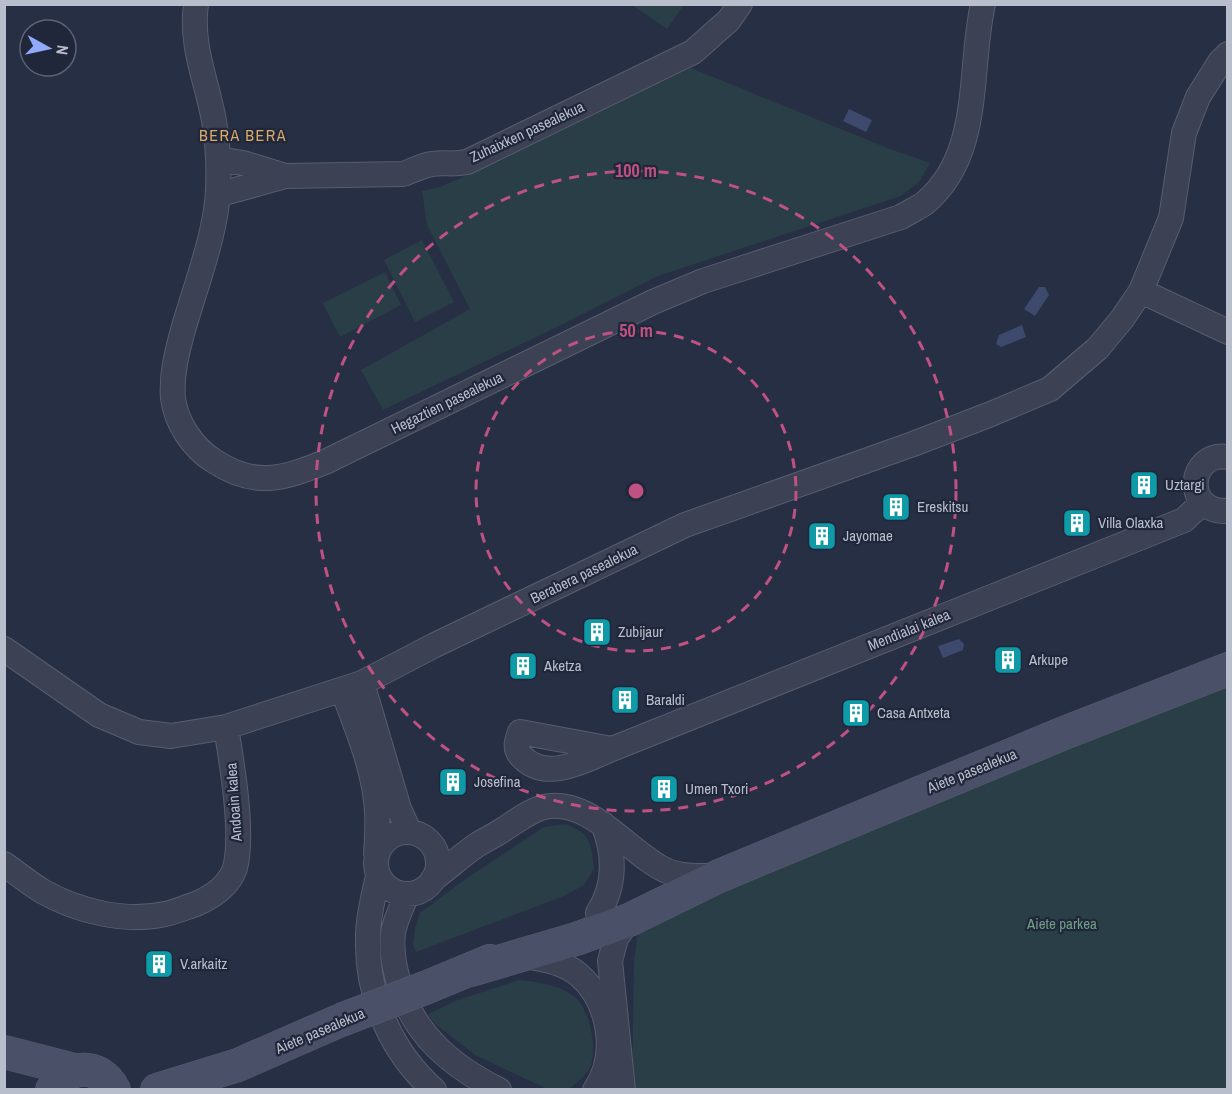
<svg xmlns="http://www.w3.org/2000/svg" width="1232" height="1094" viewBox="0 0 1232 1094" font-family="'Archivo Narrow',sans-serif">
  <rect width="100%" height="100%" fill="#272f45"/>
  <!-- green -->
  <path fill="#293e46" d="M632,5h52l-17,24z
    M691,68l199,81 40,14 -11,19 -18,14 -243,80 -103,52 -172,82 -22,-40 109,-61 -43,-84 -5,-34 18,-4 21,-9z
    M422,240l32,62 -39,20 -31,-62z
    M385,272l16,33 -61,32 -17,-34z
    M1227,676v413l-595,1 2,-129 4,-29 10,-13z
    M566,824c26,11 25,19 28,45l-10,16 -20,11 -148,56 -3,-7 2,-17 5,-15 44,-33 80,-53z
    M519,980c18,2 43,5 57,18 14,13 23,55 13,71 -4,8 -14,15 -20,20l-24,-1 -70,-33 -41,-32 -6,-9 27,-13z"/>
  <!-- water -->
  <path fill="#3d4a6e" d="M849,109l23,11 -6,12 -23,-11z
    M1039,287h6l4,8 -14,21 -11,-7z
    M1022,325l4,12 -25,10 -5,-3 3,-9z
    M959,639l5,5 -1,6 -20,8 -5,-12z"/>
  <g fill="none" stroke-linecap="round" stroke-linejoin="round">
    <!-- street casing -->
    <g stroke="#575d6f" stroke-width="26">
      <path id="street" d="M196,4c-6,42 11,77 18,117 4,22 5,45 4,68 -1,42 -23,99 -35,141 -6,22 -12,45 -10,68 3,25 20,50 41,63 41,27 69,18 111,1l328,-160 50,-21 198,-64c8,-5 17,-9 24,-14 58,-49 43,-132 58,-199
        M218,159l25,4 42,13
        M218,192h10l57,-16 118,-2c9,-3 20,-9 29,-10 13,-2 20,1 35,-2l226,-110 36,-32 11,-16
        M1141,291l87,41
        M1228,457c-40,-6 -46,56 0,54
        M4,649l95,66 40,17 32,4 55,-9 136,-44 73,-38 250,-120 228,-81 78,-30 59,-25 48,-41 24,-29 19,-28 30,-73 13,-85 14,-36 22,-35 8,-8
        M362,683l37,126 10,22
        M343,691c14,38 32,79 34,121 1,14 0,28 -1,42
        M612,749l-92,-17c-4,10 -6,18 3,26 25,24 62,2 89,-9l572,-229 18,-17
        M376 863a31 31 0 1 1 62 0a31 31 0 1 1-62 0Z
        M4,864c13,9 25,19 38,27 35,20 83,32 123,23 11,-2 21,-7 31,-10 16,-7 33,-18 39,-36 9,-34 -3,-104 -9,-141
        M378,876c-5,22 -11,46 -10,69 0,54 25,109 66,145
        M433,879c15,-11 29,-24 44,-34 9,-6 19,-10 27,-16 13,-8 25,-18 40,-22 46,-11 86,48 123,64 15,6 33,5 50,5
        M407,894c-5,13 -12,26 -14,39 -2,17 1,34 6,50 14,52 54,84 100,107
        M598,913c18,-27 17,-60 5,-89
        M522,956c19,2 42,6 57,19 31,27 40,80 16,115
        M623,1090l-13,-129 6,-23 13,-18"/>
    </g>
    <!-- secondary casing -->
    <g stroke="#575d6f" stroke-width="34">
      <path id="secondary" d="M471,970l105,-31 53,-19 90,-44 345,-143 164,-64
        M425,988l65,-27
        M4,1052l70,18
        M52,1090c15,-25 47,-29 62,0
        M157,1090l81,-25 103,-45"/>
    </g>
    <!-- street -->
    <use href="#street" stroke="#3c4254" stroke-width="24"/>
    <!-- secondary -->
    <use href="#secondary" stroke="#4a5067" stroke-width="33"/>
    <!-- secondary-bridge casing -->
    <g stroke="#575d6f" stroke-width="34" stroke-linecap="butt">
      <path id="secondary-bridge" d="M341,1020l84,-32"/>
    </g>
    <!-- secondary-bridge -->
    <use href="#secondary-bridge" stroke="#4a5067" stroke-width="33"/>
  </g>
  <!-- distance rings -->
  <g fill="none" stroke="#bf5283" stroke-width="3" stroke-dasharray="10 8">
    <circle cx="636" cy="491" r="160"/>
    <circle cx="636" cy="491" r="320"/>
  </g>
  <!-- icons -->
  <defs>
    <g id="building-square" transform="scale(1.5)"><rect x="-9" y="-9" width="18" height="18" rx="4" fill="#0f9aa8" stroke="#20273a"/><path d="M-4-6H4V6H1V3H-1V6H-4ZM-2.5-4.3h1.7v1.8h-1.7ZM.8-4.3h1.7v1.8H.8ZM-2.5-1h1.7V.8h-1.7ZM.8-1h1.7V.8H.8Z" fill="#fff"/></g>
  </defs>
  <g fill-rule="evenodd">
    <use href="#building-square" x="1144" y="485"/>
    <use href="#building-square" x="896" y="507"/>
    <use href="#building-square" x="1077" y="523"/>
    <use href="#building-square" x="822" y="536"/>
    <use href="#building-square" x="597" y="632"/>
    <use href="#building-square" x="1008" y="660"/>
    <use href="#building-square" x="523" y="666"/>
    <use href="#building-square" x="625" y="700"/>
    <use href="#building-square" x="856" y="713"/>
    <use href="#building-square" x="453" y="782"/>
    <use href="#building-square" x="664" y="789"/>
    <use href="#building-square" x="159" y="964"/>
  </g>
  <g text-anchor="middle" stroke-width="4.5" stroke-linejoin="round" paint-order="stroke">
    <!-- street labels -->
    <g font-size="15" fill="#b9becd" stroke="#20273a">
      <text transform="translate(527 132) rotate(-25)" y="5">Zuhaixken pasealekua</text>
      <text transform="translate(447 403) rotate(-26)" y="5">Hegaztien pasealekua</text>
      <text transform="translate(584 574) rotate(-26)" y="5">Berabera pasealekua</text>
      <text transform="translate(909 630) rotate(-22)" y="5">Mendialai kalea</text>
      <text transform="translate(972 771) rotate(-22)" y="5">Aiete pasealekua</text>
      <text transform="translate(234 802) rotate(-94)" y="5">Andoain kalea</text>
      <text transform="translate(320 1031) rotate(-23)" y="5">Aiete pasealekua</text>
    </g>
    <!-- poi labels -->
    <g font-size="15" fill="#b9becd" stroke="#20273a" text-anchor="start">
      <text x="1165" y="490">Uztargi</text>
      <text x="917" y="512">Ereskitsu</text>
      <text x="1098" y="528">Villa Olaxka</text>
      <text x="843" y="541">Jayomae</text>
      <text x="618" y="637">Zubijaur</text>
      <text x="1029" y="665">Arkupe</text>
      <text x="544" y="671">Aketza</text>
      <text x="646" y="705">Baraldi</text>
      <text x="877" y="718">Casa Antxeta</text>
      <text x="474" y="787">Josefina</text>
      <text x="685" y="794">Umen Txori</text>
      <text x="180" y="969">V.arkaitz</text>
    </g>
    <!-- park labels -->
    <g font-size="15" fill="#709f82" stroke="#20273a">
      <text x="1062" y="929">Aiete parkea</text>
    </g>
    <!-- neighbourhood labels -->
    <g font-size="16" letter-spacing="1.5" fill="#d9aa69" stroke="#20273a">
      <text x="243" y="141">BERA BERA</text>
    </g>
  </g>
  <circle cx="636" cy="491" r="9" fill="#bf5283" stroke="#20273a" stroke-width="3"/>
  <g font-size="18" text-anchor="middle" font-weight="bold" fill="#bf5283" stroke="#20273a" stroke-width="4.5" stroke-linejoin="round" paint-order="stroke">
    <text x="636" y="177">100 m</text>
    <text x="636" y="337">50 m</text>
  </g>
  <!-- border -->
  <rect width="1232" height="1094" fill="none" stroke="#b9becd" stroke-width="12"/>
  <!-- north arrow -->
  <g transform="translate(48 48) rotate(98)"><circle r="28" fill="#20273a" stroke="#5d6375" stroke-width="1.5"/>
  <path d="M0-4.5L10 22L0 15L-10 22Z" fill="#91aafb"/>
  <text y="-9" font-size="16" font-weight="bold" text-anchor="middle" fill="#b9becd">N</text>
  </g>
</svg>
